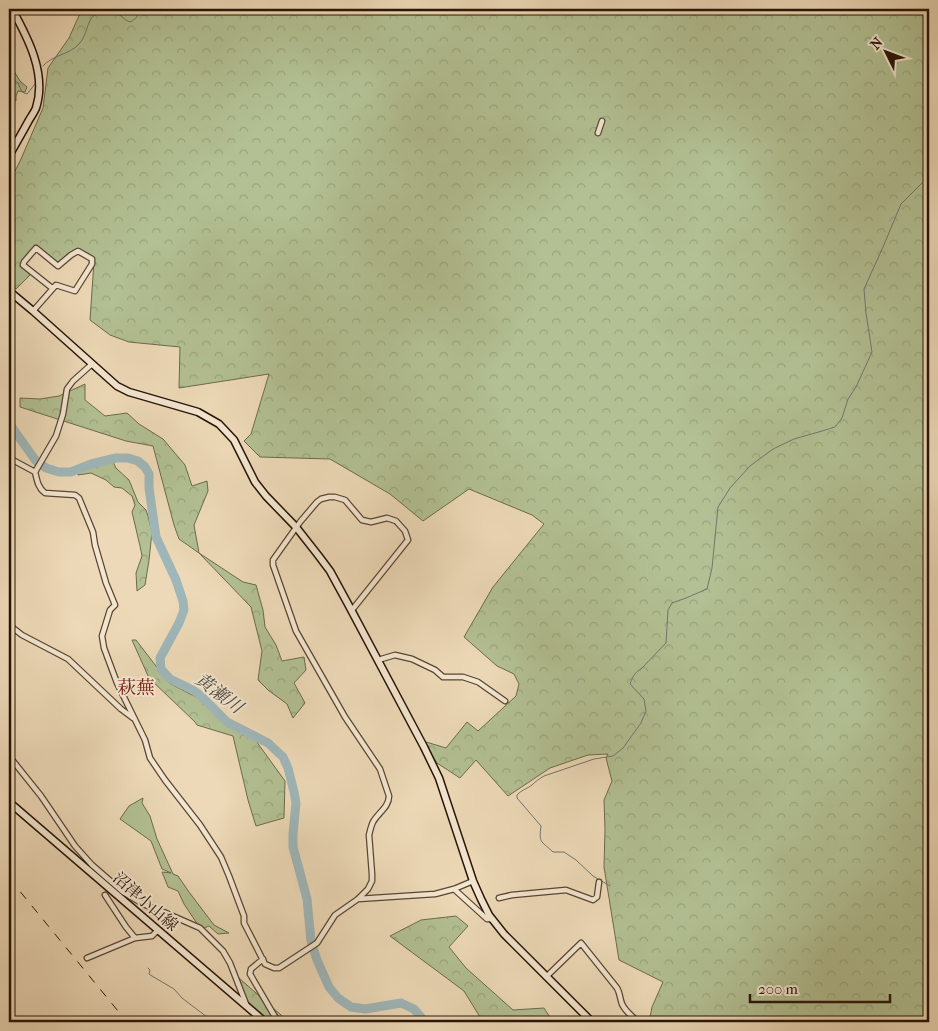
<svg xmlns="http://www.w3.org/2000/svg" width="938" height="1031" viewBox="0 0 938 1031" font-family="'IM FELL French Canon','Noto Serif JP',serif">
  <defs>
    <pattern id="forest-crowns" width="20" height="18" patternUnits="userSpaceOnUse" patternTransform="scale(1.25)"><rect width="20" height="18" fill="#b2c093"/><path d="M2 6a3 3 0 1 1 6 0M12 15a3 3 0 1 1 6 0" fill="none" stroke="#99a47d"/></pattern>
  </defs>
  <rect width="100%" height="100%" fill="#edd9b7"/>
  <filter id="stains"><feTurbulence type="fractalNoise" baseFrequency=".004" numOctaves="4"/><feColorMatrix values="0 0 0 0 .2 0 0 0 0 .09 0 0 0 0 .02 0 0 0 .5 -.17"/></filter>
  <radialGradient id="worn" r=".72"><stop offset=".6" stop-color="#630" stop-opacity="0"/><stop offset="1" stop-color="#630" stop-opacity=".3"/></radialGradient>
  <!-- green -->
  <path fill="#b2c093" stroke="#6c6a4c" d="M143,798l-1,5 8,13 7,23 16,35 5,2 11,16 25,33 15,8 -11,1 -9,-8 -5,2 -6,-3 -14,-21 -6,-13 -10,-4 -6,-15 9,1 -9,-4 -11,-28 -31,-22 9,-13z"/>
  <!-- forest -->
  <path fill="url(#forest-crowns)" stroke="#6c6a4c" d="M82,9h847v1013h-280l3,-15 11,-25 -44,-22 -15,-93 1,-38 -1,-29 8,-19 -6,-23 2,-4 -20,1 -38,13 -42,28 -32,-36 -16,18 -23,-15 -14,-22 23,7 21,-26 11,9 38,-35 3,-12 -5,-10 -17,-8 -33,-29 29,-50 51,-63 -12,-9 -63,-26 -46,32 -33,-27 -60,-35 -70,-2 -16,-16 7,-7 18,-60 -90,14 1,-41 -51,-5 -19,-7 -20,-15 4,-59 -16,-10 -20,15 -22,-18 -13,17 9,8 -16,16 -7,-6v-100l12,-24 22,-51 5,-40 21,-30z
    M14,71l6,10 7,6 -2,5 -7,-1 -2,5v5l-3,-1v-7l-4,-1v-17z
    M85,384v16l20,16 22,-3 12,11 24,15 22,26 7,21 15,-5 1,10 -14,34 5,28 44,29 13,3 7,25 2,17 11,18 6,16 22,-4 2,13 -12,13 11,20 -12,15 -6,-14 -19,-14 -10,-10 4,-29 -11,-44 -52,-54 -20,-14 -5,-14 -21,-79 -27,-5 -106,-34v-9l20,1 19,-3z
    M110,460l3,2 3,6 13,12 9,22 8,8 2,6 4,16 -3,28 -4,25 -8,6 -1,-18 6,-17 -2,-10 -8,-34 3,-7 -3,-9 -10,-8 -8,-1 -8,-7 -15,-7 -13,2v-5l16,-7z
    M132,640h4l33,43 29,15 24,20 29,16 34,47 -1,37 -28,8 -8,-26 -15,-64 -36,-11 -2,-3 -46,-44z
    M456,916l12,10 -19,21 17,21 47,42 31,-2 9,14h-70l-19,-31 -74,-55 31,-16z
    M239,978l50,44h-20l-23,-19z"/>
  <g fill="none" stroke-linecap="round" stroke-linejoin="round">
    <!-- stream -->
    <path stroke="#6f7672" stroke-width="1" d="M43,66c9,-11 26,-11 36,-22 13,-15 4,-33 32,-33 9,0 12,10 20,11l6,-5 1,-8
      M9,81l3,-2 6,4 4,9 5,2 8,-10
      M9,427h1
      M610,886l-17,-10 -17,-16 -12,-8h-11c-13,-12 -14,-9 -12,-26l-24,-28v-3c4,-5 10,-6 15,-10 4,-4 7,-6 12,-9l50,-17 19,-3 10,-8 18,-25 5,-12 -2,-12 -14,-15c2,-6 5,-12 11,-15l25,-26 2,-33 4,-7 14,-5 21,-9 5,-21 6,-61 12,-19 20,-22 23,-17 21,-10 28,-8 13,-4 7,-9 6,-19 8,-12 16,-35 -6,-39 -2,-24 19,-42 18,-43 28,-28
      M148,968l2,2 -1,4 3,2 22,13 8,9 25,19 5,5"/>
    <!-- river -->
    <path stroke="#9fb7ba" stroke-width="9" d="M9,423l27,38 10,7 13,4h12l20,-8 25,-6h12l10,3 7,6 4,7v14l7,49 20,43 7,21 1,9 -5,13 -19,35 1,11 9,10 23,11 8,6 26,26 41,21 15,14 5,11 6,24 2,11 -3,31v13l14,52 4,42 6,19 12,27 9,11 13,9 14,2 36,-6 13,6 11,13"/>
    <!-- street casing -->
    <g stroke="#584532" stroke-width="7">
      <path id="street" d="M598,133l4,-12
        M33,311l23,-26 19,6 17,-27v-5l-14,-8 -7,4 -13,11 -22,-18 -12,14 -1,3 29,23
        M92,364l-19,17 -6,8 -4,25 -7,22 -21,36c2,8 3,16 10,21l30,2 4,3 14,34 2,13 11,38 9,22 -5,5 -8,26 2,12 13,35 28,57 5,18 15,22 35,45 21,32 8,19 15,40v7l21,41 9,4h5l38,-25 18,-28 23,-16 10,-10 4,-8v-7l-3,-39c1,-4 2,-9 4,-13 5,-9 16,-15 16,-26l-9,-27 -35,-52 -49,-86 -23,-66v-5l27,-38 17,-20 4,-3 8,-2h6l10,3 17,20 9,2 16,-4 9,3 9,10 3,9 -56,70
        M9,458l26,14
        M9,625l13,10 46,24 53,50 12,9
        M378,660l17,-5 17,4 23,11 8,7h20l15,5 27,19
        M9,756l32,40 34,50 17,19 31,27 22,13 14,5 41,18 23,23 7,12 16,41
        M454,889l33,30h5
        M105,895l21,32 9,11
        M499,898l13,-3 54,-5 27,10 4,-3 2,-15
        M358,899l77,-5 19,-5 19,-8
        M87,958l48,-20 17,-2 6,-6
        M263,959l-12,10 -1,5 28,48
        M546,977l35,-34 36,45c3,5 3,11 5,16 3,7 9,11 14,16"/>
    </g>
    <!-- secondary casing -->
    <g stroke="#271406" stroke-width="9">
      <path id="secondary" d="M9,156c6,-11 13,-23 19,-34 2,-4 6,-9 8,-14 11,-34 -8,-70 -24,-99
        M9,291l24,20 84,75 12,6 69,20 21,12 15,16 21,42 11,14 30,31 22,28 12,16 18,33 76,143 15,31 34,103 8,18 8,16 15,19 88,88
        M9,802l256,220"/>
    </g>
    <!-- street -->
    <use href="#street" stroke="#f3e6d0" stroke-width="4.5"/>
    <!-- secondary -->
    <use href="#secondary" stroke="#f3e6d0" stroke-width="6"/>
    <!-- rail -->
    <path stroke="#271406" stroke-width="1" stroke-dasharray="9 9" stroke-linecap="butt" d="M9,878l118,144"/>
  </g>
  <g text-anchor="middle" stroke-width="4" stroke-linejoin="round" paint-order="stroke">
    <!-- street labels -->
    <g font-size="16" fill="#271406" stroke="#f3e6d0">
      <text transform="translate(146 901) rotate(41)" y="6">沼津小山線</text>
    </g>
    <!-- water labels -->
    <g font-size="18" font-style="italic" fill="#514d45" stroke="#f3e6d0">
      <text transform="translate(219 693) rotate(37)" y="6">黄瀬川</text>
    </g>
    <!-- quarter labels -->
    <g font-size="19" fill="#7a1f14" stroke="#f3e6d0">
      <text x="136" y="694">萩蕪</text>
    </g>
  </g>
  <!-- margin -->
  <rect width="938" height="1031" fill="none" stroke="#edd9b7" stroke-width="30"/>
  <rect x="10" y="10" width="918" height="1011" fill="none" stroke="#271406" stroke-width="2.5"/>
  <rect x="15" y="15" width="908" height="1001" fill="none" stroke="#271406"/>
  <!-- north arrow -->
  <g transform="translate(886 52) rotate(312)" stroke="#f3e6d0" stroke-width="4" paint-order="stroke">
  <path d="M0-4L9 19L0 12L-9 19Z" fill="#271406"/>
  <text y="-8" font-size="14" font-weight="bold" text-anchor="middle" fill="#271406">N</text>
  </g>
  <!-- scale -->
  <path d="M750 994v8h140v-8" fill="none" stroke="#271406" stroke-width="2.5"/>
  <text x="758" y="994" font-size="15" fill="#271406" stroke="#f3e6d0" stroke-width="4" paint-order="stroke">200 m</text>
  <rect width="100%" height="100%" filter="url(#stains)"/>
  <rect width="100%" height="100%" fill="url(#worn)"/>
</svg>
